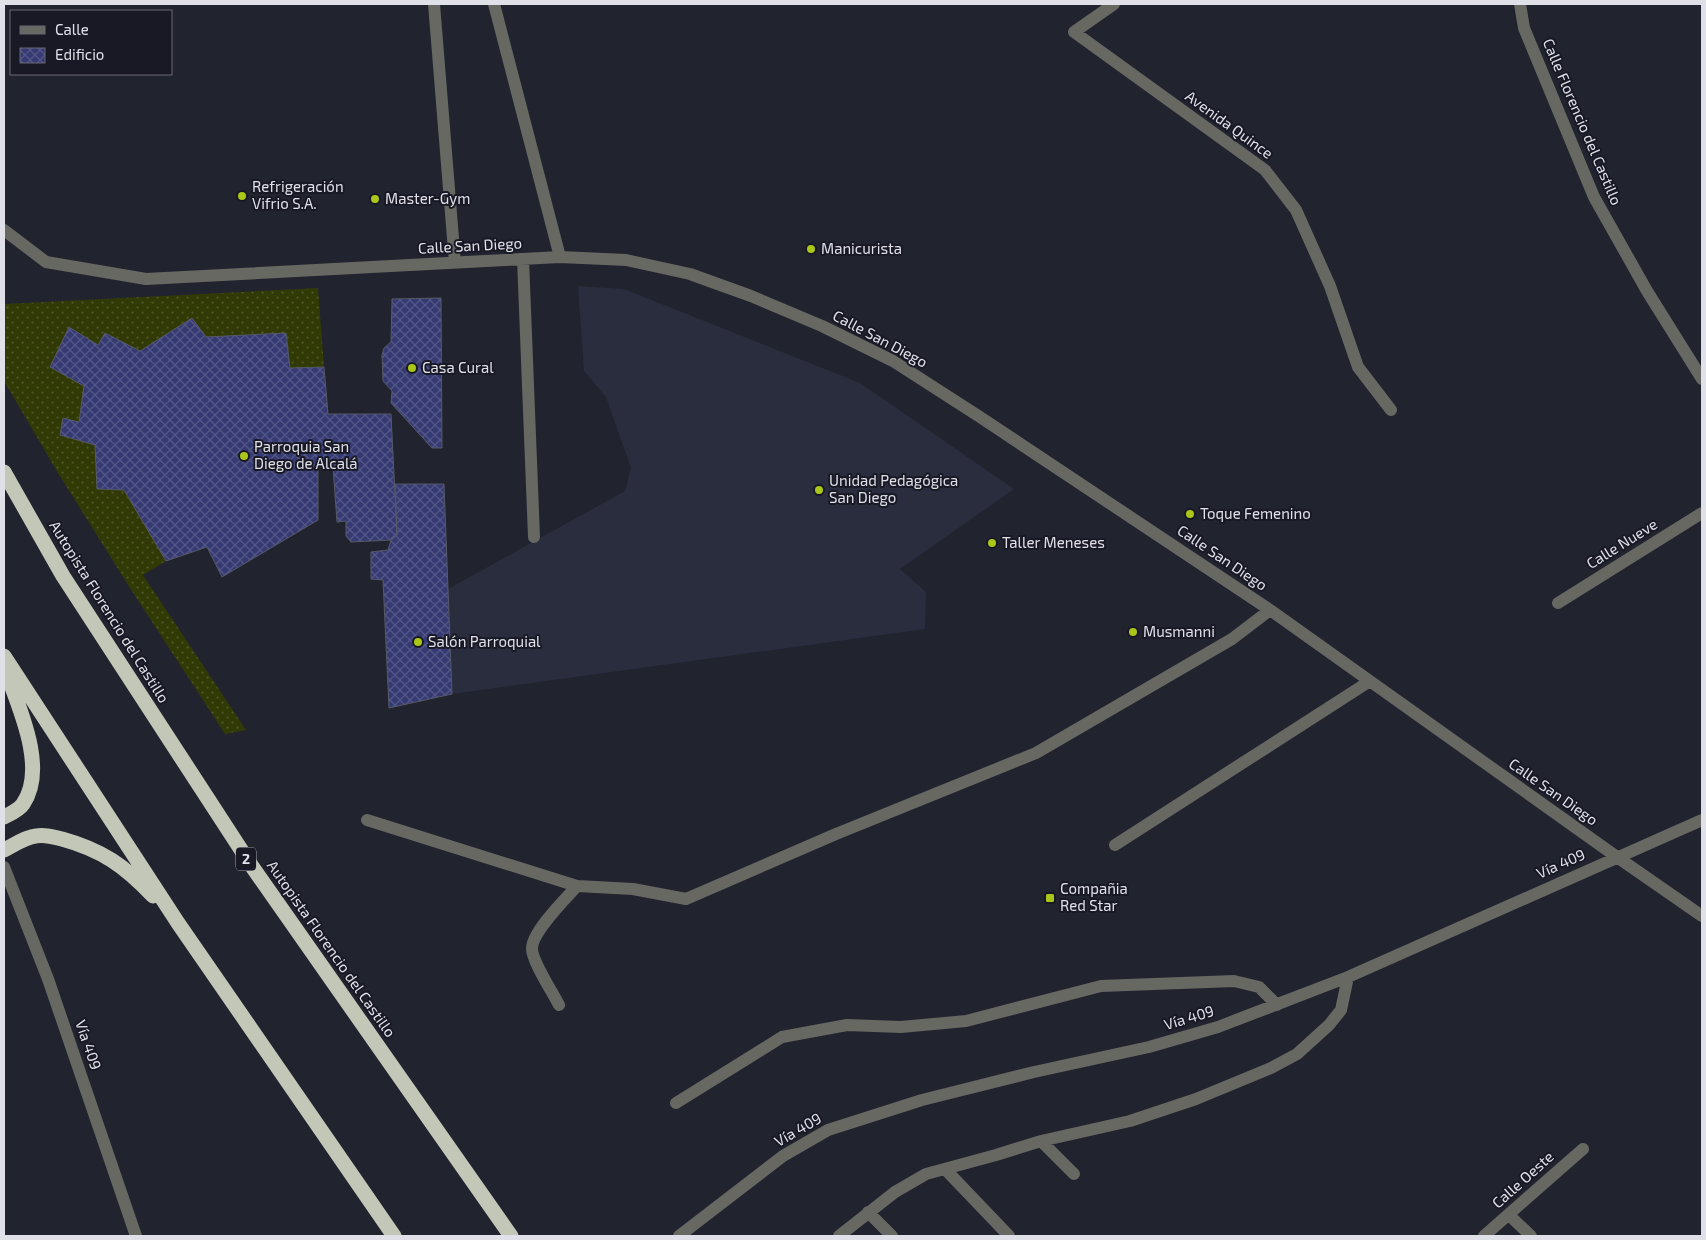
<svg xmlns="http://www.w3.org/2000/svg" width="1706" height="1240" viewBox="0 0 1706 1240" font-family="'Exo 2',sans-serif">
  <defs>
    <pattern id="garden-dots" width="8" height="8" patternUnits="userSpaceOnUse" patternTransform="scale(1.25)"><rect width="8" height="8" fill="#313a05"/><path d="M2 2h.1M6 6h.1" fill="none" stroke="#4e5629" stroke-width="1.8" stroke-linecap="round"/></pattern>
    <pattern id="building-cross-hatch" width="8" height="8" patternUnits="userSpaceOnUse" patternTransform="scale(1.25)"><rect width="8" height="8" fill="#363a72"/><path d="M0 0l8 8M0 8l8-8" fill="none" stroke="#535686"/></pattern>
  </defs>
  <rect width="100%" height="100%" fill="#21232f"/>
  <!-- built -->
  <path fill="#2a2d3d" d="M578,286l46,3 236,94 154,106 -114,80 26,23 -1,37 -473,65 -4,-105 177,-98 6,-23 -25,-71 -22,-26z"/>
  <!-- garden -->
  <path fill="url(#garden-dots)" d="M318,288l6,79 -34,1 -4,-35 -80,4 -14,-19 -52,33 -35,-18 -7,12 -29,-18 -19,39 34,20 -5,36 -16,-3 -2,16 34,10 2,44 27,1 42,71 -23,14 103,155 -21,4 -95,-146 -72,-115 -54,-92v-77z"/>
  <!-- building -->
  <path fill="url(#building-cross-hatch)" stroke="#565966" d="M441,298l1,150h-10l-41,-45 1,-12 -9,-10 -1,-26 2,-7 7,-6 1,-43z
    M192,318l14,19 80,-4 4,35 34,-1 4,47h63l6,121 -6,5 -40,2 -5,-6v-15l-9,1 -4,-55h-15v53l-96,57 -15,-30 -41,14 -42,-71 -27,-1 -2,-44 -35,-10 3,-17 16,4 5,-36 -34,-19 19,-40 29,18 7,-12 35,18z
    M395,484h49l8,210 -63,14 -6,-128 -12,-1v-27l17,-2 3,-10 6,-5z"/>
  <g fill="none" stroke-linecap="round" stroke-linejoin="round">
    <!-- minor -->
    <path stroke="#666861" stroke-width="12" d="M434,4l21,259
      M494,4l66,253
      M1114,4l-40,28 191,138 31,40 34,76 28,81 33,43
      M1520,4l4,24 70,169 53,94 55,88
      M4,230l42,32 100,17 414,-22 66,3 64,14 61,22 71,30 71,35 87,56 290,193 347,247 85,59
      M523,259l11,278
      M1558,603l144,-90
      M367,820l210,66 56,3 53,10 150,-65 200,-81 196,-114 38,-29
      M1115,845l255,-164
      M4,867l44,112 88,257
      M559,1005c-6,-12 -27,-44 -27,-56 -1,-16 34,-51 45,-63
      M676,1103l106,-66 65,-12 54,2 65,-6 135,-35 133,-5 25,6 18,18
      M1041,1141l33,33
      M945,1169l64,67
      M868,1212l24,24
      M1509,1215l22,21
      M679,1236l104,-80 45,-26 94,-30 112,-28 115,-25 69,-20 130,-50 354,-157
      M839,1236l56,-44 31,-18 70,-19 45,-14 89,-20 66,-22 75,-31 26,-14 32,-29 12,-15 7,-33
      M1484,1236l99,-87"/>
    <!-- highway -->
    <path stroke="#c2c7b7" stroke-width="15" d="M4,472l59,104 188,289 260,371
      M4,656l174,267 216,313
      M4,817c6,-3 15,-7 19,-13 25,-36 -5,-99 -18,-135
      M4,850c10,-5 21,-13 32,-14 9,-2 18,1 26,3 40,11 63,27 91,57"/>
  </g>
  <!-- markers -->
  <g fill="#aac719" stroke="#181925" stroke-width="2">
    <circle cx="242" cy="196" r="5"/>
    <circle cx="375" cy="199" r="5"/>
    <circle cx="811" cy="249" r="5"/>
    <circle cx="412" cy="368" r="5"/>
    <circle cx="244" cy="456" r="5"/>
    <circle cx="819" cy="490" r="5"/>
    <circle cx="1190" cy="514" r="5"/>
    <circle cx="992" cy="543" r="5"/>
    <circle cx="1133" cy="632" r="5"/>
    <circle cx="418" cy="642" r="5"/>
    <rect x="1045" y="893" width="10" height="10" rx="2.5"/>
  </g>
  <g text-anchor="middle" stroke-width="4" stroke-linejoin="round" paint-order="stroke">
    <!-- shield labels -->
    <rect fill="#181925" stroke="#a3a4ae" stroke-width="1" x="236" y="847.5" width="20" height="23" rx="4"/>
    <g font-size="14" font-weight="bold" fill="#dfe0e8">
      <text x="246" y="864">2</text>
    </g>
    <!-- street labels -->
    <g font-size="15" fill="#dfe0e8" stroke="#181925">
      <text transform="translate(1582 122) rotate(67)" y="5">Calle Florencio del Castillo</text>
      <text transform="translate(1229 125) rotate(36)" y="5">Avenida Quince</text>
      <text transform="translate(470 246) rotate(-3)" y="5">Calle San Diego</text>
      <text transform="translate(880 339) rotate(28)" y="5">Calle San Diego</text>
      <text transform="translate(1622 544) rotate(-32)" y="5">Calle Nueve</text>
      <text transform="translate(1222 558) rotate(34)" y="5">Calle San Diego</text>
      <text transform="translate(109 612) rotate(58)" y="5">Autopista Florencio del Castillo</text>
      <text transform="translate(1553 792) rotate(35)" y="5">Calle San Diego</text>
      <text transform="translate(1561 864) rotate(-24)" y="5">Vía 409</text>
      <text transform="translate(331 949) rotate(55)" y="5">Autopista Florencio del Castillo</text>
      <text transform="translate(1189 1018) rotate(-17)" y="5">Vía 409</text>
      <text transform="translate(88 1045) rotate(71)" y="5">Vía 409</text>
      <text transform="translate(798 1130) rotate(-30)" y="5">Vía 409</text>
      <text transform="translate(1523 1180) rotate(-42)" y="5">Calle Oeste</text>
    </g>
    <!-- poi labels -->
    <g font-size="15" fill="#dfe0e8" stroke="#181925" text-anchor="start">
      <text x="252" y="192">Refrigeración<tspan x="252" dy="17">Vifrio S.A.</tspan></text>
      <text x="385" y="204">Master-Gym</text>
      <text x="821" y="254">Manicurista</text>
      <text x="422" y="373">Casa Cural</text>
      <text x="254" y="452">Parroquia San<tspan x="254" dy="17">Diego de Alcalá</tspan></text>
      <text x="829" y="486">Unidad Pedagógica<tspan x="829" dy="17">San Diego</tspan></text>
      <text x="1200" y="519">Toque Femenino</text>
      <text x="1002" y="548">Taller Meneses</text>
      <text x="1143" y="637">Musmanni</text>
      <text x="428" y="647">Salón Parroquial</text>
      <text x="1060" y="894">Compañia<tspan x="1060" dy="17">Red Star</tspan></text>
    </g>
  </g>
  <!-- border -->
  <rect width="1706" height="1240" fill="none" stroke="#dfe0e8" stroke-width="10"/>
  <!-- legend -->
  <rect x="10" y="10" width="162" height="65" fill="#181925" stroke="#686973"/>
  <rect x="20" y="26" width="25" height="8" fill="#666861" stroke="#686973"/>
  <text x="55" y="35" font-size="15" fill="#dfe0e8">Calle</text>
  <rect x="20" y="48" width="25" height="15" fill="url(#building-cross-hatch)" stroke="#686973"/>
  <text x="55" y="60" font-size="15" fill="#dfe0e8">Edificio</text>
</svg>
